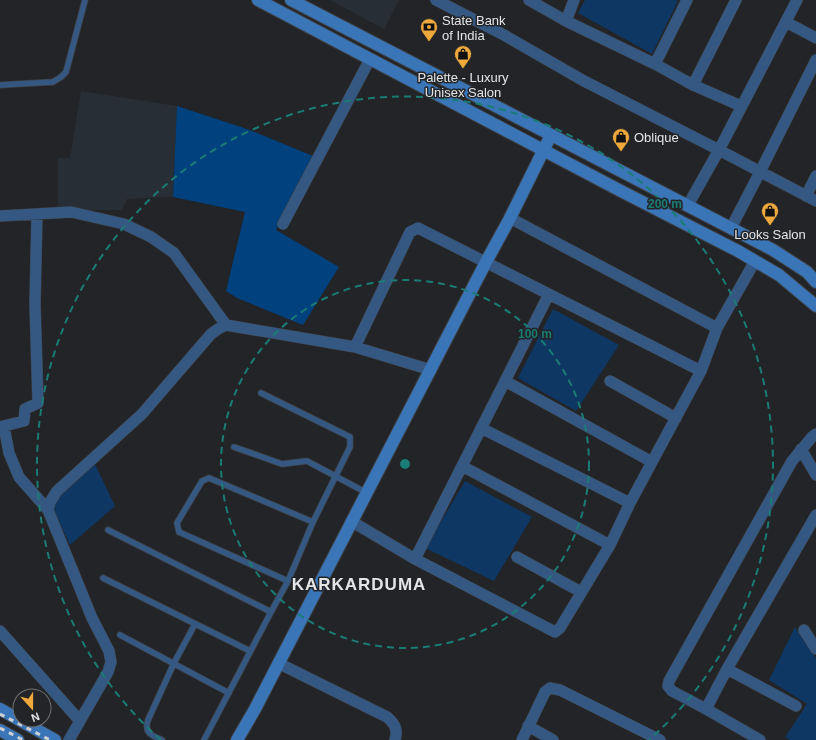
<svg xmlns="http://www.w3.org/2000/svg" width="816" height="740" viewBox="0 0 816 740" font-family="Arial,sans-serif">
  <rect width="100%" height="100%" fill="#222427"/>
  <!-- built -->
  <path fill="#282e35" d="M330,0h69l-15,29z
    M81,91l96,15 -4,91 -46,2 -5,11h-64v-52h12z"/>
  <!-- green -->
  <path fill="#0e3763" d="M585,0h90l3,1 -26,53 -74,-41z
    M553,309l66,36 -43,66 -58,-33z
    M93,460l22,46 -45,39 -23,-49z
    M465,481l67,36 -38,64 -69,-33z
    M795,627l21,31v82h-26l-5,-3 22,-33 -38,-24z"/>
  <!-- water -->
  <path fill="#00417e" d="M177,106l70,23 66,27 -37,74 63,37 -36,58 -66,-27 -11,-7 19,-79 -72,-15z"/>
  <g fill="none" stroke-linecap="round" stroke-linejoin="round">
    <!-- lane casing -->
    <g stroke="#3d3f42" stroke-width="7">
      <path id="lane" d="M0,85l53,-3 8,-5 5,-5 19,-72
        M261,393l89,44v10l-37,75 -25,59 -17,31
        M234,447l48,17 25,-3 60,32
        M108,530l163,82 -67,128
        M103,578l147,73
        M288,581l-109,-49 -2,-9 25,-42 7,-3 104,44
        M120,635l109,58
        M162,740c-11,-5 -18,-7 -14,-20l26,-57 21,-39"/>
    </g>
    <!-- street casing -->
    <g stroke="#3d3f42" stroke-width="12">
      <path id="street" d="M436,0l68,35 80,46 135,69 97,51
        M529,0l37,21 89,43 38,21 48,21
        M566,21l8,-21
        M786,22l30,16
        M655,64l32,-64
        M693,85l43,-85
        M806,196l10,-20
        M688,205l31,-55 78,-150
        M0,216l71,-4 53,12 27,13 23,16 52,72
        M510,218l207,110
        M283,224l87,-165
        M731,228l29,-56 56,-112
        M355,347l55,-115 8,-4 283,143
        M505,381l147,81
        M610,381l66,37
        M0,427l24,-6 1,-12 13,-6 -3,-99 2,-90
        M4,427l5,26 10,24 29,33
        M481,428l149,75
        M801,449l15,26
        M462,466l148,79
        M351,521l64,38 140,73 5,-4 50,-83 20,-42 22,-41 49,-91 16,-43 38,-67
        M517,557l64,35
        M415,559l134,-265
        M804,630l12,19
        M0,631l80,90
        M278,663l109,54c8,7 11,12 8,23
        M727,669l69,37
        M706,709l21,-40 89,-154
        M528,726l25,14
        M69,740l39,-68 3,-10 -2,-11 -17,-33 -44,-108 2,-8 7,-11 85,-77 69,-80 7,-5 8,-4 129,22 76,23
        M522,740l23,-48 5,-4 10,2 100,50
        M760,740l-54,-31 -34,-18 -4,-5 1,-5 123,-220 20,-24 4,-3"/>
    </g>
    <!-- secondary casing -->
    <g stroke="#3d3f42" stroke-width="14">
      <path id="secondary" d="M258,0l361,190 119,61 41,24 37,31
        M291,0l482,250 34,22 9,10
        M0,709l55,31
        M0,730l18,10
        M237,740l18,-31 231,-447 24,-44 41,-83"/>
    </g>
    <!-- lane -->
    <use href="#lane" stroke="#355882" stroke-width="5.5"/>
    <!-- street -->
    <use href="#street" stroke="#355882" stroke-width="11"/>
    <!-- secondary -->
    <use href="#secondary" stroke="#3a75b8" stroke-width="12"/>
    <!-- rail -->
    <path stroke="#cfd0d2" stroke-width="3" stroke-dasharray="5 5" stroke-linecap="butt" d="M0,714l50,26
      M0,728l23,12"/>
  </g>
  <!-- distance rings -->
  <g fill="none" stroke="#1a7c74" stroke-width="2" stroke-dasharray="7 5">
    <circle cx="405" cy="464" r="184"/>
    <path d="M161 740A368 368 0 1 1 649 740"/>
  </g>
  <!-- icons -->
  <defs>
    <g id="bank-pin" transform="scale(0.9)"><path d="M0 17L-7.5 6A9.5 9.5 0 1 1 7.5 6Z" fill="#eea83c" stroke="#222427"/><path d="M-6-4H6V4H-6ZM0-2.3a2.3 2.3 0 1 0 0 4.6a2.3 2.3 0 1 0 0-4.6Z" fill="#111"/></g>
    <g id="shop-pin" transform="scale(0.9)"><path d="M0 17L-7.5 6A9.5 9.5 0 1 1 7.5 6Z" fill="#eea83c" stroke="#222427"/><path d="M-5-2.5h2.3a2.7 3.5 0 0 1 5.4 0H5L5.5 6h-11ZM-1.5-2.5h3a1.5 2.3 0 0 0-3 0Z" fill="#111"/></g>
  </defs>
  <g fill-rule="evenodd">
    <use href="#bank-pin" x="429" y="27"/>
    <use href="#shop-pin" x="463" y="54"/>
    <use href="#shop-pin" x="621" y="137"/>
    <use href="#shop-pin" x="770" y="211"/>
  </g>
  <g text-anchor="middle" stroke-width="3" stroke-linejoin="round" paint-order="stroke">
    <!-- poi labels -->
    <g font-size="13" fill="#e4e5e7" stroke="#222427" text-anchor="start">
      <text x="442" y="25">State Bank<tspan x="442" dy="15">of India</tspan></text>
      <text x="463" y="82" text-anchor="middle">Palette - Luxury<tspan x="463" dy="15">Unisex Salon</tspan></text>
      <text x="634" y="142">Oblique</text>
      <text x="770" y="239" text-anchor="middle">Looks Salon</text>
    </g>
    <!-- district labels -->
    <g font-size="17" font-weight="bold" letter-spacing="1" fill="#e4e5e7" stroke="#222427">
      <text x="359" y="590">KARKARDUMA</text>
    </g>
  </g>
  <circle cx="405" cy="464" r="6" fill="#1a7c74" stroke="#222427" stroke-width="2"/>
  <g font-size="12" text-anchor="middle" font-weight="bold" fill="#1a7c74" stroke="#222427" stroke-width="3" stroke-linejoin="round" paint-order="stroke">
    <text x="665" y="208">200 m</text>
    <text x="535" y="338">100 m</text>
  </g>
  <!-- north arrow -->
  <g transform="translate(32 708) rotate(159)"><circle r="19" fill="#222427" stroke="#707174"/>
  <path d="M0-3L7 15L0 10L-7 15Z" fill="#eea83c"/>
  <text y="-6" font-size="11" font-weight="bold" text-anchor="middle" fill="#e4e5e7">N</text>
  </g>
</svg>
